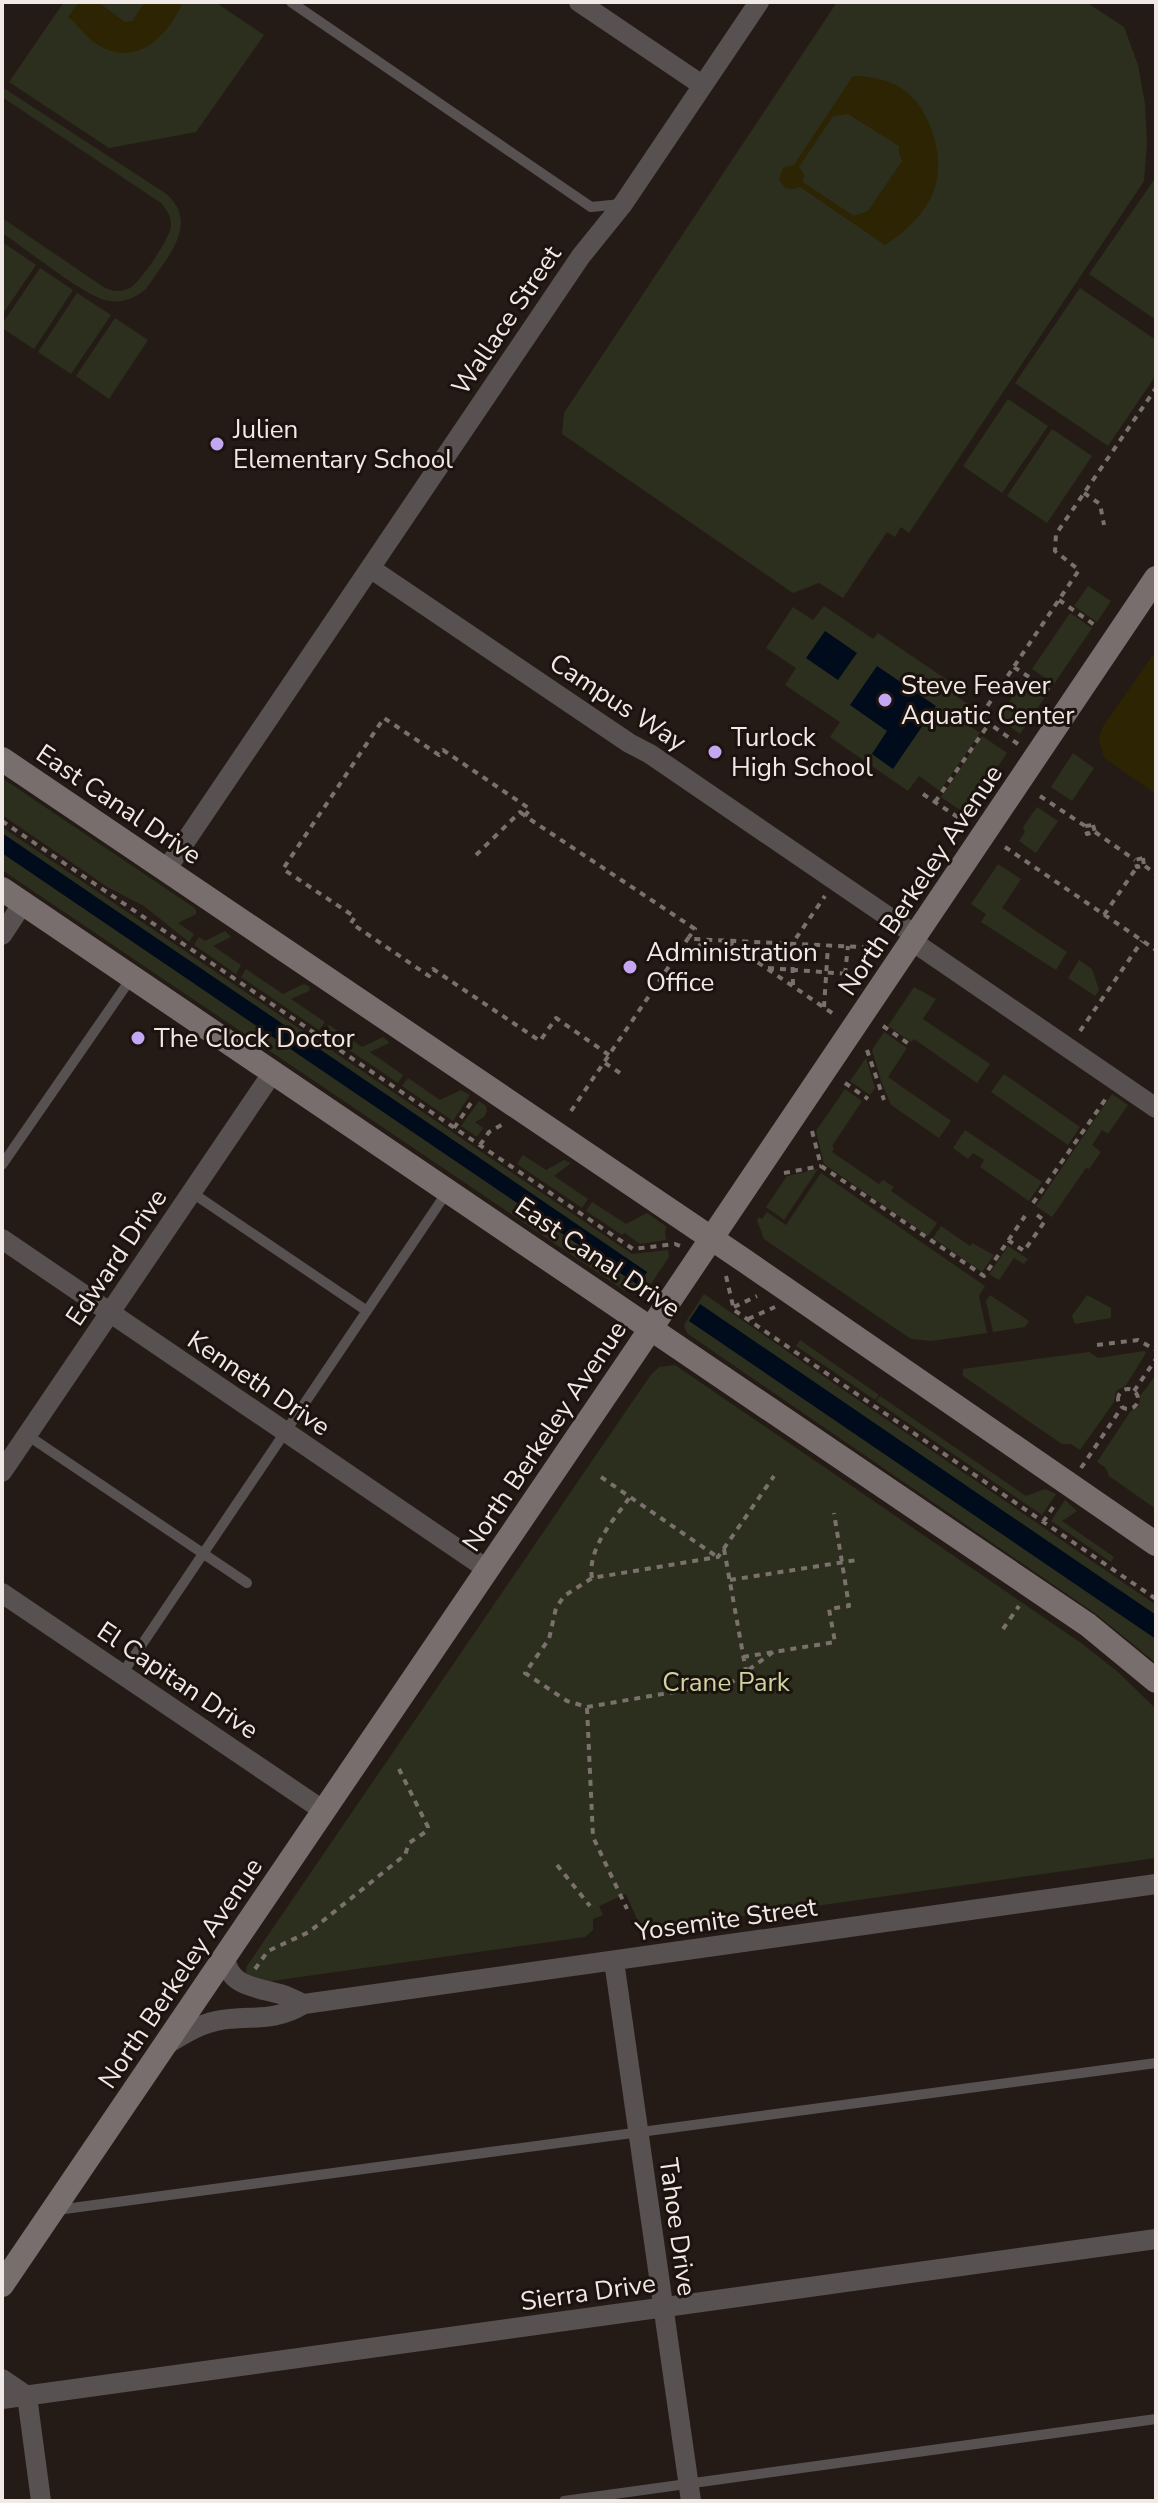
<svg xmlns="http://www.w3.org/2000/svg" width="1158" height="2503" viewBox="0 0 1158 2503" font-family="'Nunito Sans',sans-serif">
  <style>
    .green { fill: #2c2f1d }
    .sand { fill: #2c2403; fill-rule: evenodd }
    .water { fill: #000c1b }
    .lines { fill: none; stroke-linecap: round; stroke-linejoin: round }
    .path { stroke: #7a716d; stroke-width: 4; stroke-dasharray: 6 6; stroke-linecap: butt }
    .lane { stroke: #575151; stroke-width: 10 }
    .street { stroke: #575151; stroke-width: 20 }
    .secondary { stroke: #786e6e; stroke-width: 24 }
    .poi-dot { fill: #c3a7f2; stroke: #1c120e; stroke-width: 3 }
    .labels { text-anchor: middle; stroke-width: 6; stroke-linejoin: round; paint-order: stroke }
    .street-label { font-size: 26px; fill: #f1e9e6; stroke: #1c120e }
    .poi-label { font-size: 26px; fill: #f1e9e6; stroke: #1c120e; text-anchor: start }
    .park-label { font-size: 26px; fill: #cdd5a0; stroke: #1c120e }
  </style>
  <rect width="100%" height="100%" fill="#251b16"/>
  <!-- green -->
  <path class="green" d="M64 2H215L264 35 196 132 109 148 9 82Z
    M837 2H1086L1124 27 1138 65 1145 104 1147 142 1144 181 909 533 901 527 895 537 887 532 843 598 819 583 793 593 562 434 564 413Z
    M2 87 165 193C202 223 165 260 146 289 134 299 121 304 105 300 82 294 26 249 4 234L2 235V218L105 288C114 292 122 292 130 288 140 282 171 238 171 225 171 216 167 210 161 203L2 97Z
    M1154 180 1156 181V320L1089 274Z
    M2 242 36 265 2 315Z
    M40 268 73 290 34 349 2 328V324Z
    M1080 288 1156 340V375L1108 446 1015 383Z
    M77 293 111 315 71 374 38 352Z
    M115 318 148 340 109 399 76 376Z
    M1008 399 1048 426 1002 493 963 466Z
    M1052 429 1092 456 1047 523 1007 496Z
    M1088 586 1111 601 1097 622 1074 606Z
    M824 606 873 639 878 633 959 688 955 695 969 705 959 719 980 733 940 791 919 776 908 791 830 737 840 722 785 685 796 668 766 648 793 607 813 620Z
    M1070 613 1092 628 1054 684 1032 669Z
    M1023 681 1045 697 1020 734 998 718Z
    M982 736 1007 753 967 812H963L941 797Z
    M1073 753 1094 768 1072 801 1051 787Z
    M2 778 196 909V914L178 923 194 934 189 942 144 906 109 888 2 815Z
    M1037 807 1058 821 1036 853 1019 841 1025 832 1023 827Z
    M2 827 632 1254 668 1250 669 1257 646 1291 638 1293 628 1287 625 1291 2 870V853L638 1285 647 1272 2 833Z
    M998 864 1021 879 1002 908 1067 952 1056 970 981 922 986 914 971 904Z
    M225 931 231 937 213 946 241 965 236 974 194 945 199 937 205 941Z
    M1079 960 1092 969 1099 990 1095 996 1068 978Z
    M246 969 283 994 304 984 310 987 309 991 291 999 325 1022 319 1030 241 977Z
    M914 987 936 999 923 1019 990 1064 977 1083 914 1039 911 1042 888 1026Z
    M329 1025 362 1047 383 1037 388 1041 389 1043 370 1052 403 1075 398 1083 324 1033Z
    M884 1032 907 1048 888 1077 951 1121 939 1138 891 1105 881 1081 872 1050Z
    M866 1058 875 1088 870 1095 850 1081Z
    M1004 1074 1080 1127 1068 1145 991 1092Z
    M408 1078 440 1100 461 1090 470 1095 453 1121 402 1086Z
    M845 1089 862 1101 832 1146 834 1148 832 1152 879 1184 883 1180 894 1187 891 1191 937 1223 928 1236 824 1164 816 1131Z
    M1112 1094 1128 1105 1108 1134 1102 1130 1092 1145 1101 1152 1089 1169 1086 1168 1052 1217 1036 1206Z
    M479 1101 486 1106 487 1111 484 1117 475 1122 483 1128 477 1137 461 1126Z
    M965 1130 1042 1182 1029 1201 980 1167 984 1160 973 1153 968 1159 953 1148Z
    M523 1155 546 1170 564 1160 571 1163 554 1176 588 1199 582 1208 517 1164Z
    M818 1169 784 1220 766 1207 787 1176Z
    M821 1173 985 1286 979 1296 987 1333 931 1341 911 1339 764 1239 757 1220 759 1217 762 1219 767 1212 786 1225Z
    M592 1202 626 1224 647 1213 667 1227 665 1231 666 1240 640 1244 625 1233 622 1235 586 1211Z
    M941 1226 970 1246 972 1243 994 1255 982 1272 933 1238Z
    M1008 1246 1028 1259 1024 1264 1014 1258 999 1280 989 1274Z
    M704 1294 1156 1605V1615L700 1305 689 1320 1156 1639V1663L1096 1614 688 1334 684 1327 685 1323Z
    M990 1295 1029 1321 1025 1327 993 1332 986 1301Z
    M1087 1295 1111 1308V1318L1075 1324 1072 1316Z
    M800 1340 879 1395 875 1400 796 1346Z
    M1144 1351 1146 1353 1126 1385 1116 1391 1114 1402 1080 1450 1071 1444H1062L963 1376V1369L1089 1352 1098 1358Z
    M675 1365 1081 1643 1118 1672 1156 1709V1858L646 1930 640 1926 626 1894 599 1906 603 1915 593 1919V1930L585 1937 257 1983 245 1974 247 1966 650 1376 659 1367Z
    M1156 1375V1509L1109 1476 1106 1468 1097 1462 1130 1412 1139 1406 1140 1396Z
    M880 1396 1026 1496 1045 1489 1056 1494 1042 1515 876 1401Z
    M1065 1500 1077 1511 1062 1521 1114 1557 1111 1562 1051 1521Z"/>
  <!-- sand -->
  <path class="sand" d="M79 2H98L125 22 132 21 145 2H183C167 37 136 70 95 43 85 35 78 25 68 17Z
    M853 76C867 76 883 79 896 85 930 102 946 156 934 190 926 213 905 232 885 245L800 187 793 189 785 188 779 179 783 168 794 165ZM848 114 899 146V154L902 161 868 211 854 216 803 182 804 174 799 167 833 116Z
    M1152 656 1156 658V794L1104 758 1099 739 1102 728Z"/>
  <!-- water -->
  <path class="water" d="M825 631 857 653 838 680 806 658Z
    M877 666 936 706 893 769 872 754 887 731 850 705Z
    M2 833 647 1272 638 1285 2 853Z
    M700 1304 1156 1615V1639L689 1321Z"/>
  <g class="lines">
    <!-- path -->
    <path class="path" d="M1084 493 1100 504 1104 525
      M1059 600 1096 626
      M1014 667 1053 693
      M1018 744 980 717 1079 570 1055 551 1056 534 1156 388
      M923 794 965 822
      M1040 796 1085 826
      M935 802 988 725
      M2 821 633 1249 675 1244 680 1246
      M1093 825 1095 832 1087 834 1085 826Z
      M1095 832 1135 860
      M1005 847 1156 950
      M476 855 520 812 525 816
      M1143 858 1144 866 1137 867 1135 860Z
      M1145 866 1156 874
      M1104 915 1137 867
      M728 942 835 1015
      M691 959 704 939
      M768 968 862 975
      M845 974 848 946
      M793 985 792 944 825 896
      M824 1007 828 946
      M883 1026 909 1044
      M1080 1031 1142 941
      M867 1050 884 1100
      M609 1055 556 1018 540 1041 433 969 429 976 351 923 355 917 283 869 384 718 439 755 443 750 530 809 525 816 695 929 689 937
      M605 1063 623 1075
      M845 1083 868 1099
      M571 1111 689 937 693 939 881 948
      M454 1128 471 1103
      M812 1131 821 1166 984 1276 1025 1216
      M480 1145 489 1132 505 1123
      M784 1173 821 1166
      M1033 1203 1107 1097
      M1008 1240 1024 1251 1045 1221 1033 1212
      M726 1276 734 1310 1156 1599
      M734 1307 757 1296
      M748 1319 775 1307
      M1097 1345 1138 1340 1156 1350
      M1118 1399a10 10 0 1 1 20 0a10 10 0 1 1-20 0Z
      M1134 1391 1156 1359
      M1081 1468 1122 1407
      M601 1477 716 1556
      M1043 1522 1056 1503
      M724 1549 746 1671
      M592 1578C587 1548 614 1520 630 1497
      M730 1580 857 1560
      M1003 1629 1019 1606
      M773 1652 732 1682 587 1707 567 1701 525 1673 549 1639 556 1608 564 1596 592 1578 718 1557 774 1476
      M743 1657 835 1642 829 1609 849 1606 834 1513
      M587 1708 593 1837 627 1909
      M557 1865 590 1906
      M255 1969 268 1951 309 1932 405 1855 409 1843 427 1831 428 1827 399 1769"/>
    <!-- lane -->
    <path class="lane" d="M291 2 591 207 621 204
      M2 1165 132 977
      M191 1192 367 1311
      M27 1435 247 1583
      M122 1674 447 1192
      M57 2210 1156 2063
      M564 2501 1156 2419"/>
    <!-- street -->
    <path class="street" d="M579 2 702 85
      M370 568 629 743 650 754 915 935
      M166 870 581 256 623 204 759 2
      M2 935 23 903
      M912 941 1156 1108
      M2 1239 487 1569
      M2 1472 273 1072
      M2 1593 324 1811
      M225 1956C228 1987 256 1987 280 1994 288 1996 296 2001 304 2004
      M614 1961 691 2501
      M169 2043C184 2034 198 2025 216 2021 250 2014 271 2024 304 2004L1156 1884
      M2 2379 27 2396
      M27 2396 41 2501
      M2 2399 1156 2239"/>
    <!-- secondary -->
    <path class="secondary" d="M2 759 742 1259 1156 1544
      M2 889 1088 1625 1156 1681
      M2 2285 635 1352 1156 578"/>
  </g>
  <!-- markers -->
  <g class="poi-dot">
    <circle cx="217" cy="444" r="8"/>
    <circle cx="885" cy="700" r="8"/>
    <circle cx="715" cy="752" r="8"/>
    <circle cx="630" cy="967" r="8"/>
    <circle cx="138" cy="1038" r="8"/>
  </g>
  <g class="labels">
    <!-- street labels -->
    <g class="street-label">
      <text transform="translate(506 320) rotate(-56)" y="9">Wallace Street</text>
      <text transform="translate(618 702) rotate(33)" y="9">Campus Way</text>
      <text transform="translate(119 804) rotate(34)" y="9">East Canal Drive</text>
      <text transform="translate(920 880) rotate(-56)" y="9">North Berkeley Avenue</text>
      <text transform="translate(116 1257) rotate(-56)" y="9">Edward Drive</text>
      <text transform="translate(598 1257) rotate(34)" y="9">East Canal Drive</text>
      <text transform="translate(259 1383) rotate(34)" y="9">Kenneth Drive</text>
      <text transform="translate(544 1436) rotate(-56)" y="9">North Berkeley Avenue</text>
      <text transform="translate(178 1680) rotate(34)" y="9">El Capitan Drive</text>
      <text transform="translate(726 1919) rotate(-8)" y="9">Yosemite Street</text>
      <text transform="translate(180 1973) rotate(-56)" y="9">North Berkeley Avenue</text>
      <text transform="translate(678 2227) rotate(82)" y="9">Tahoe Drive</text>
      <text transform="translate(588 2292) rotate(-8)" y="9">Sierra Drive</text>
    </g>
    <!-- poi labels -->
    <g class="poi-label">
      <text x="233" y="438">Julien<tspan x="233" dy="30">Elementary School</tspan></text>
      <text x="901" y="694">Steve Feaver<tspan x="901" dy="30">Aquatic Center</tspan></text>
      <text x="731" y="746">Turlock<tspan x="731" dy="30">High School</tspan></text>
      <text x="646" y="961">Administration<tspan x="646" dy="30">Office</tspan></text>
      <text x="154" y="1047">The Clock Doctor</text>
    </g>
    <!-- park labels -->
    <g class="park-label">
      <text x="726" y="1691">Crane Park</text>
    </g>
  </g>
  <!-- border -->
  <rect width="1158" height="2503" fill="none" stroke="#f1e9e6" stroke-width="8"/>
</svg>
